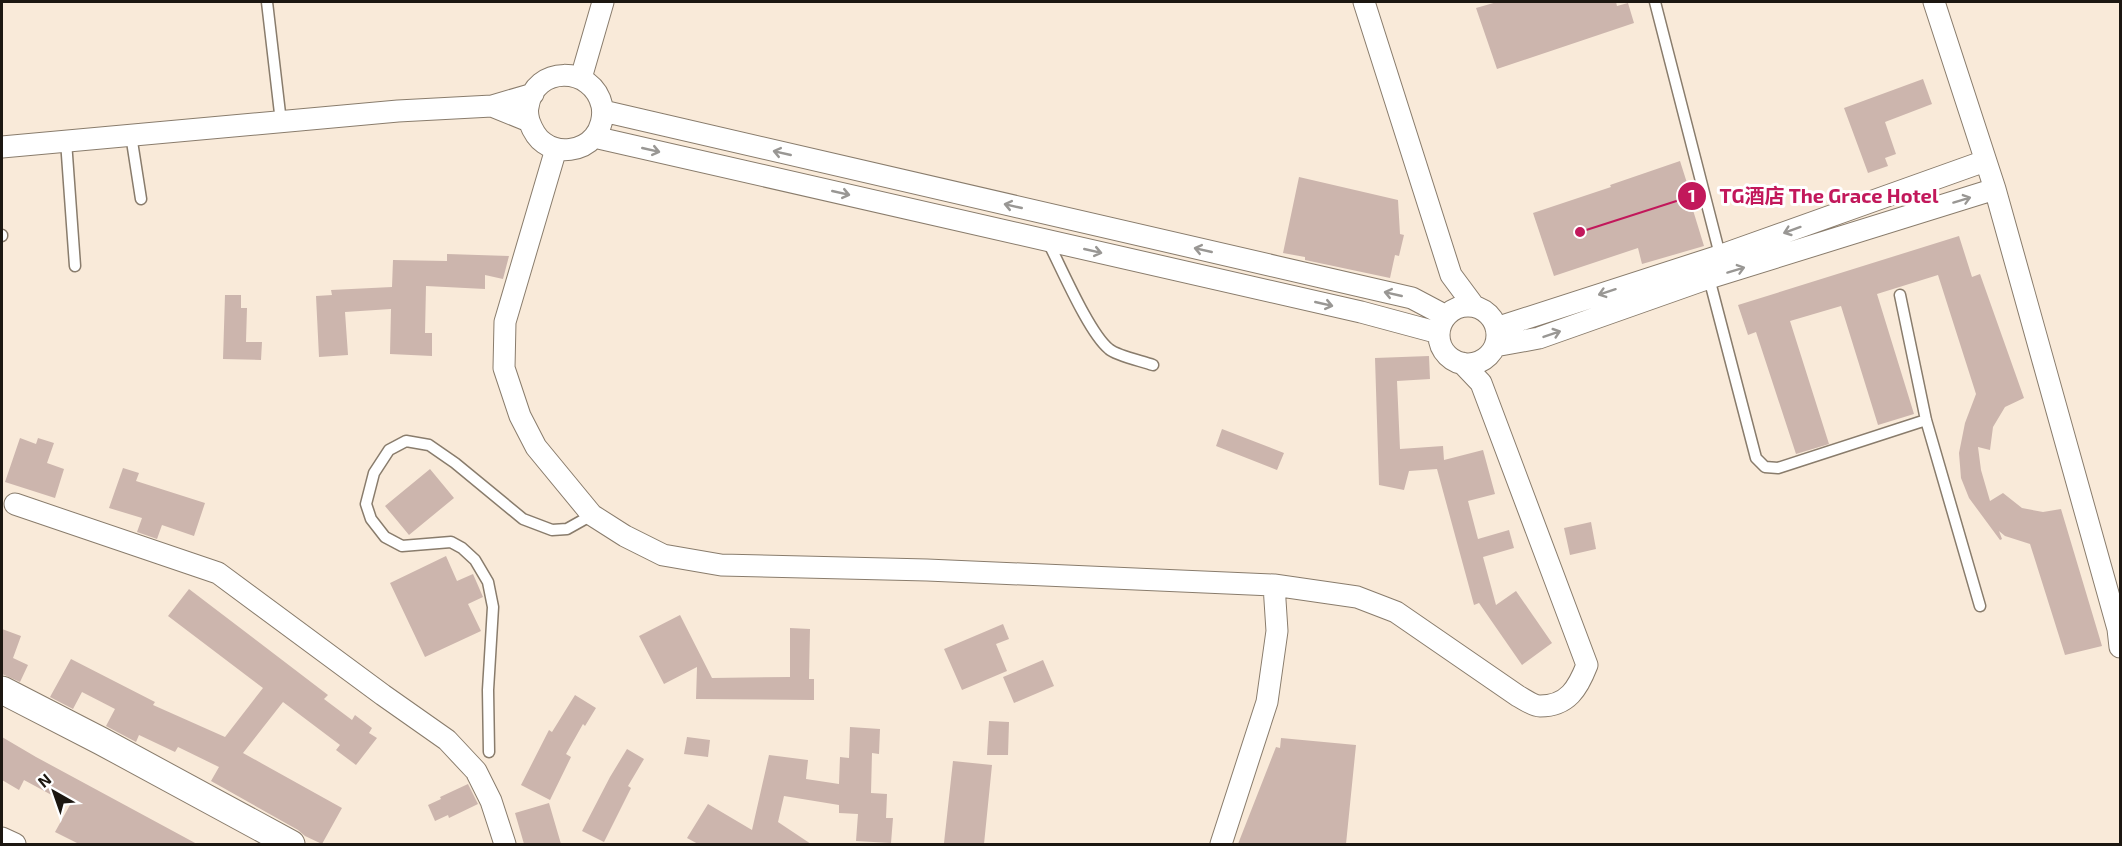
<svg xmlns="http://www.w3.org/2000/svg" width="2122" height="846" viewBox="0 0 2122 846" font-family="'Exo 2','Noto Sans SC',sans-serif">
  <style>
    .building { fill: #ccb5ad }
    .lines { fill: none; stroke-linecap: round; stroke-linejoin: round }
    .service-casing { stroke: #897c6c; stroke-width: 13 }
    .minor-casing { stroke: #897c6c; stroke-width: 23 }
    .tertiary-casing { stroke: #897c6c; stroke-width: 29 }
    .service { stroke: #fff; stroke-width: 10 }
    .minor { stroke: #fff; stroke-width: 21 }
    .tertiary { stroke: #fff; stroke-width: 27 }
    .oneway { stroke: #999794 }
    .leader { fill: none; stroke: #c2185b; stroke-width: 2 }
    .callout-dot { fill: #c2185b; stroke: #fff; stroke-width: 2 }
    .mark-label { font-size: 18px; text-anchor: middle; font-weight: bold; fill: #fff }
    .callout-label { font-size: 20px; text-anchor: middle; font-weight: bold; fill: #c2185b; stroke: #fff; stroke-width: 6; stroke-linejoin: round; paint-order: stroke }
  </style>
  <rect width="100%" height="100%" fill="#f9ead9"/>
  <!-- building -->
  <path class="building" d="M1497 2H1616L1617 6 1628 3 1634 23 1497 69 1476 8Z
    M1923 79 1932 104 1885 122 1896 154 1885 158 1888 166 1868 173 1844 108Z
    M1680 161 1687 183 1685 184 1704 246 1642 264 1638 248 1554 276 1533 213 1611 187 1610 185Z
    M1299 177 1398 200 1400 234 1404 235 1399 256 1395 255 1390 278 1305 260V257L1283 253Z
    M1959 236 1972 277 1980 274 2024 398 2005 407 1993 427 1990 450 1978 447 1981 470 1990 501 2003 493 2022 508 2043 512 2061 509 2102 646 2065 655 2030 544 2005 536 1999 531 2002 539 2000 540 1969 498 1961 478 1959 453 1965 423 1976 394 1938 275 1877 294 1914 414 1878 425 1841 306 1790 321 1829 444 1796 454 1756 332 1748 335 1738 305Z
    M447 254 509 256 503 279 485 275V289L426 286 425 333H432V356L390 354 391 309 345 312 348 355 319 357 316 296 332 295 331 290 392 287 393 260 447 261Z
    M225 295H241V308H247L246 342H262L261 360 223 359Z
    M1429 356 1430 379 1397 381 1400 449 1443 446 1444 460 1483 450 1495 494 1468 501 1478 539 1509 530 1514 548 1483 557 1496 605 1516 591 1552 643 1522 665 1479 603 1474 605 1437 469 1409 471 1404 490 1379 485 1375 358Z
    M1222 429 1284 453 1277 470 1216 446Z
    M20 438 36 444 38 438 54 443 47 463 64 469 55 498 5 482Z
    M123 468 139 473 136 481 205 503 194 536 162 525 157 539 137 532 142 518 109 508Z
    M430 469 454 498 409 535 385 506Z
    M1591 522 1596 549 1570 555 1564 528Z
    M446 556 457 581 473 574 483 597 468 604 481 631 425 657 390 583Z
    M189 589 328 695 324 699 352 720 355 715 372 728 369 733 377 738 356 765 336 750 340 745 283 702 243 753 342 808 322 844 305 836 298 830 211 781 219 767 178 747 175 752 139 735 136 742 106 726 115 709 82 692 73 709 50 697 71 659 155 702 153 705 225 737 263 688 168 616Z
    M680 615 712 678 790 677V628L810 629 809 679H814V700L696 699 697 667 664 684 639 636Z
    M1003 624 1009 639 996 644 1007 671 962 690 944 649Z
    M2 629 21 636 13 658 28 665 20 682 2 674Z
    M1043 660 1054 686 1014 703 1003 677Z
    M575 695 596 708 585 726 583 724 566 754 571 757 550 800 521 785 549 730 552 732Z
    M989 721 1009 722 1008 755H987Z
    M850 727 880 729 879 754 872 753 871 793 887 794 886 818H893L891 843 856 841 858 814 839 813V805L784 796 778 822 811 844H698L687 838 708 804 752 830 769 755 808 760 806 779 839 784 840 757 849 758Z
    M2 737 36 757 197 844H79L55 832 70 805 24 780 19 790 2 780Z
    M687 737 710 740 708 757 684 754Z
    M1281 738 1356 745 1346 844H1238L1276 747 1280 748Z
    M627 749 644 759 628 786 631 788 604 842 582 831 610 777Z
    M953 761 992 765 984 844 944 843Z
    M468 784 478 804 449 818 448 815 435 821 428 805 441 799 440 797Z
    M549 803 561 844H524L515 813Z"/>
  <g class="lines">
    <!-- service casing -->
    <g class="service-casing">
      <path id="service" d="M267 2 281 122
        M1655 2 1720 255
        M131 135 141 199
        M66 141 75 266
        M2 235V236
        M1048 242C1061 267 1089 333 1109 349 1117 356 1142 361 1153 365
        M1709 278 1756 458 1765 467 1778 468 1926 420
        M1900 295 1926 420 1980 606
        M489 752 488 690 493 607 488 582 475 560 462 548 451 542 402 546 385 537 371 519 366 504 374 473 389 450 406 441 429 445 455 463 523 519 552 530 567 529 592 515"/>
    </g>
    <!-- minor casing -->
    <g class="minor-casing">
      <path id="minor" d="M1364 2 1451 275 1474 306
        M1934 2 1995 189 2118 629 2120 647
        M581 78 603 2
        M492 106 529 121C532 129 536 138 544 143 559 154 582 151 594 137 601 129 604 116 602 106 593 65 534 65 528 107 527 111 528 117 529 121
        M603 111 1412 298 1446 316
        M594 137 1361 312 1439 333
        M2 147 398 111 492 106 533 94
        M556 149 505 322 504 368 520 416 536 447 592 515 625 536 663 555 721 565 927 570 1274 585 1277 631 1267 702 1221 844
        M1439 335a29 29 0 1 1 58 0a29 29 0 1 1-58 0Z
        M1496 328 1716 257 1985 161
        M1495 346 1539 338 1709 278 1995 189
        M15 504 218 573 383 695 447 740 476 771 491 801 505 844
        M1274 585 1357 597 1396 612 1518 696C1524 699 1533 706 1540 706 1568 706 1578 688 1587 665L1481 383 1462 363
        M2 838 15 844"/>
    </g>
    <!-- tertiary casing -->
    <g class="tertiary-casing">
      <path id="tertiary" d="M2 690 101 741 291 844"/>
    </g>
    <!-- service -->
    <use href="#service" class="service"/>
    <!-- minor -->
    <use href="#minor" class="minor"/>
    <!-- tertiary -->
    <use href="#tertiary" class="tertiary"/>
  </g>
  <!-- one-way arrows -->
  <defs><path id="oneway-shaft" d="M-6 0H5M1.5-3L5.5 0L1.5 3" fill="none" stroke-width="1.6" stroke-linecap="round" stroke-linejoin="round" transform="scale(1.5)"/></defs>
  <g class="oneway">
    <use href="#oneway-shaft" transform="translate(651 150) rotate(13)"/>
    <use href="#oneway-shaft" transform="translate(782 153) rotate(-167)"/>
    <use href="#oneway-shaft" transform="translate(841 193) rotate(13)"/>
    <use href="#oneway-shaft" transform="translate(1962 200) rotate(-17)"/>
    <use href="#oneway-shaft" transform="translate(1013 206) rotate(-167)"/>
    <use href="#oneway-shaft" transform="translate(1792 230) rotate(160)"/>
    <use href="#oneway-shaft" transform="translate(1203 250) rotate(-167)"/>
    <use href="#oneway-shaft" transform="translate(1093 251) rotate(13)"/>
    <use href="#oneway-shaft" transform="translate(1736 270) rotate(-17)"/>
    <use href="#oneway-shaft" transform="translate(1607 292) rotate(162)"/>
    <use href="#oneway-shaft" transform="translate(1393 294) rotate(-167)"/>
    <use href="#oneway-shaft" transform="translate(1324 304) rotate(13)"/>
    <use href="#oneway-shaft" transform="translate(1552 334) rotate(-19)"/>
  </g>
  <!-- callouts -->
  <path class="leader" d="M1580 232L1692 196"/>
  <g class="callout-dot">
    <circle cx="1580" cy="232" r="6"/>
    <circle cx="1692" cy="196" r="15"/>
  </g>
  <g class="mark-label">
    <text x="1692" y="202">1</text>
  </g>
  <g class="callout-label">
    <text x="1829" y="203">TG酒店 The Grace Hotel</text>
  </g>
  <!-- border -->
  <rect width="2122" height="846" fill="none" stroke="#1c1711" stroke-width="6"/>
  <!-- north arrow -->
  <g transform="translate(54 792) rotate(320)" stroke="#ffffff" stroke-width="4.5" paint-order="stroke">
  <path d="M0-4.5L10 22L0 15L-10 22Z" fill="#1c1711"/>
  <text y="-9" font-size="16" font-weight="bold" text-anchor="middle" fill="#1c1711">N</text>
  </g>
</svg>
